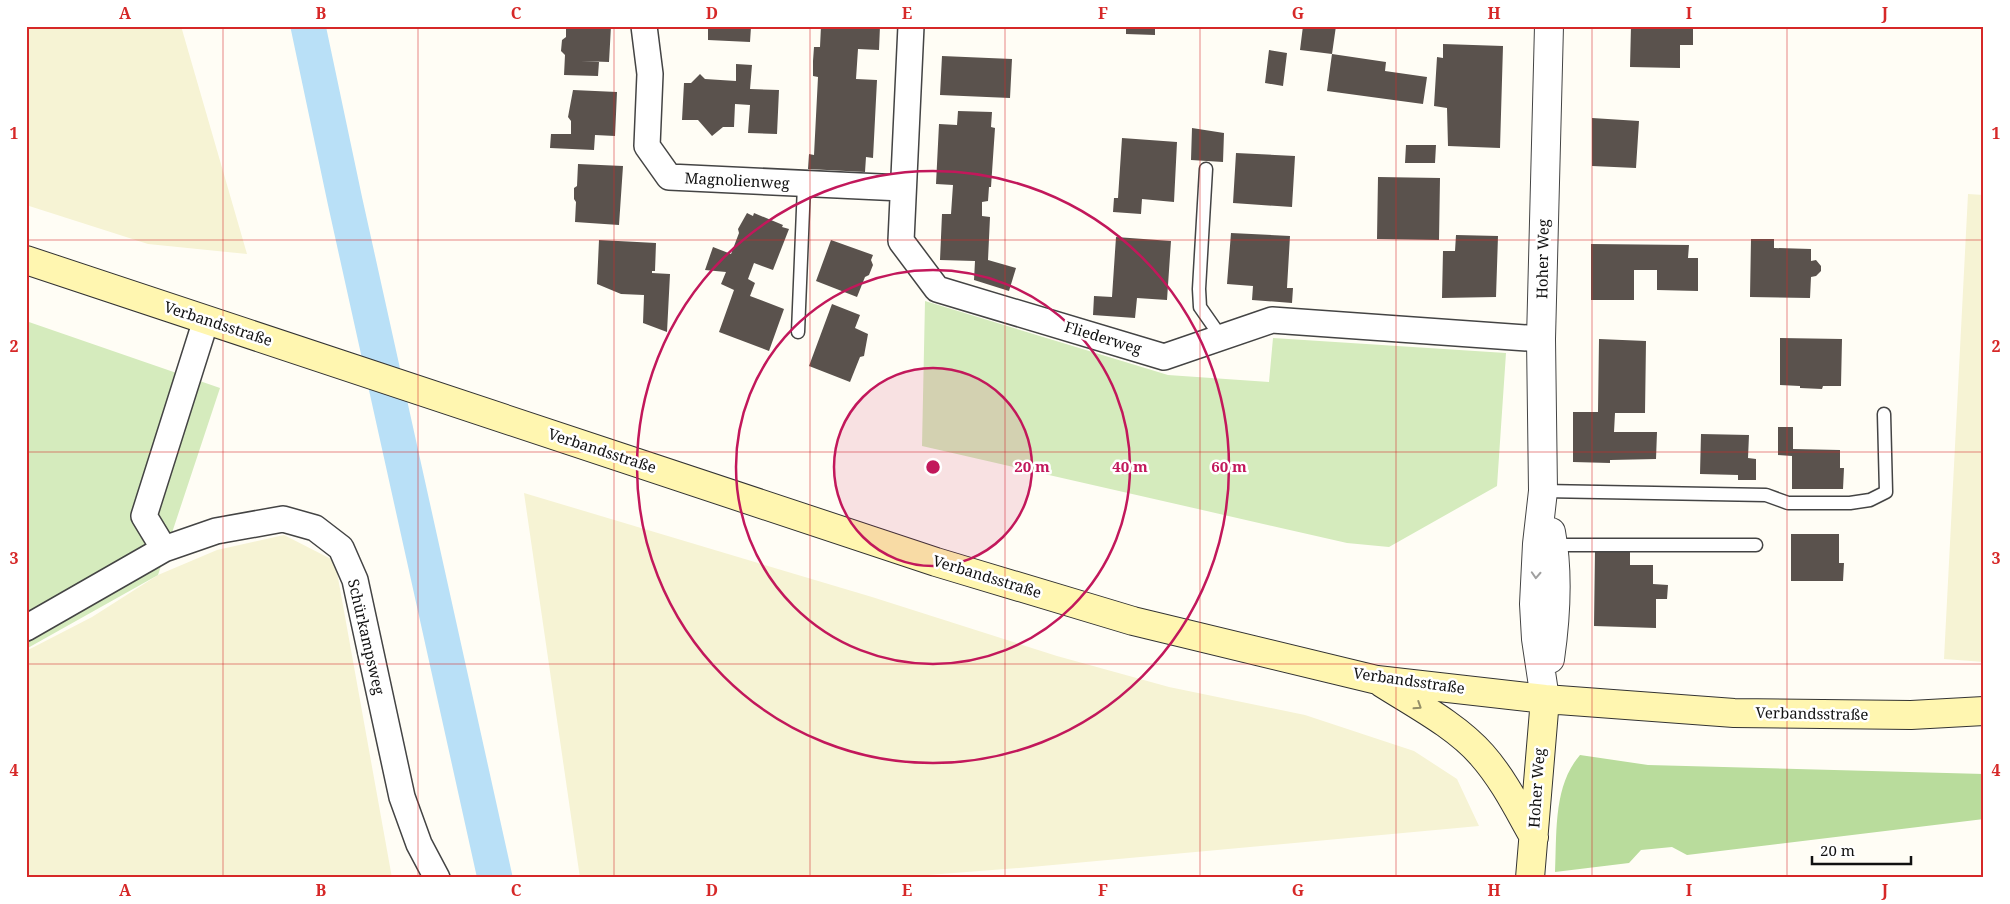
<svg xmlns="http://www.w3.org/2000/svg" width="2010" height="904" viewBox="0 0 2010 904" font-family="'Noto Serif',serif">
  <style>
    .farmland { fill: #f6f3d4 }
    .green { fill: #d5ebbd }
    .forest { fill: #b9dc9c }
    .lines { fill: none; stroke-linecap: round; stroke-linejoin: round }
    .canal { stroke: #b9e0f7; stroke-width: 35 }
    .building { fill: #5a524d }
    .service-casing { stroke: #444; stroke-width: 15 }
    .minor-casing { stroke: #444; stroke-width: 28 }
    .tertiary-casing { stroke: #444; stroke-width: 30 }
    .secondary-casing { stroke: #333; stroke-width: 30 }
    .service { stroke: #fff; stroke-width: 12 }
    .minor { stroke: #fff; stroke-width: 25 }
    .tertiary { stroke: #fff; stroke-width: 28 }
    .secondary { stroke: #fff6b0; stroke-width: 28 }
    .oneway { stroke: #a0a0a0 }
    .oneway2 { stroke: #948f68 }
    .grid { fill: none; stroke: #d62828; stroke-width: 1; stroke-opacity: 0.55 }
    .ring { fill: none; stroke: #c2185b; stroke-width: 2.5 }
    .labels { text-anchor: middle; stroke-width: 5; stroke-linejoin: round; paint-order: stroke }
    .street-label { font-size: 15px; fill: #111; stroke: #fff }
    .centre { fill: #c2185b; stroke: #fff; stroke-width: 2.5 }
    .ring-label { font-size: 15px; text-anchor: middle; font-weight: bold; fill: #c2185b; stroke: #fff; stroke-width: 5; stroke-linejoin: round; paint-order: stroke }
    .neatline { fill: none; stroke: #d62828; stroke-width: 2 }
    .grid-label { font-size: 16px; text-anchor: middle; font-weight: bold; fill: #d62828 }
  </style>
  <rect width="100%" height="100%" fill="#fffdf5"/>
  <!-- farmland -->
  <path class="farmland" d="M26 26H181L247 254 148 244 26 205Z
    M1968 194 1984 195V662L1944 659Z
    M524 493 872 597 1057 656 1169 687 1305 715 1414 751 1457 779 1479 826 1031 867 890 878H580Z
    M284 535 335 561 392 878H26V651L92 617 158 575 217 550Z"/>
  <!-- green -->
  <path class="green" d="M925 301 1168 375 1269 382 1273 338 1506 353 1497 486 1389 547 1347 543 922 446Z
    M26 321 220 388 158 575 26 649Z"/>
  <!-- forest -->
  <path class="forest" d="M1580 755 1648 765 1984 774V819L1687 855 1672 847 1641 850 1629 863 1555 872C1557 833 1553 786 1580 755Z"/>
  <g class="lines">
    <!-- canal -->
    <path class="canal" d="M308 26 345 201 495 878"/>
  </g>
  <!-- building -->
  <path class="building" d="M566 26H611L609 62 581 61 599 62 598 76 564 75 565 55 561 51 562 40 566 37Z
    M708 26 751 27 750 42 708 40Z
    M821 26H880L879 50 858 49 856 79 877 80 873 158 866 157 865 172 808 169 809 154 814 155 818 77 813 76V61L814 47H820Z
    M987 26H1013V29L987 28Z
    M1126 26H1155V35L1126 34Z
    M1303 26H1336L1332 54 1300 50Z
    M1631 26H1693V45H1680V68L1630 67Z
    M1443 44 1503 46 1500 148 1448 146 1447 108 1434 106 1437 57 1443 58Z
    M1269 50 1287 53 1283 86 1265 83Z
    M1332 54 1386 62 1385 71 1427 77 1423 104 1327 91Z
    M942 56 1012 59 1010 98 940 95Z
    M736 64 752 65 750 89 779 90 777 134 748 133 750 105 735 104 734 127H723L712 136 698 120H682L684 83H691L700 74 705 79 736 81Z
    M573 90 617 92 615 136 595 135 594 150 550 148 551 134H571V121L568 117Z
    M958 111 992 112 991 127 995 128 991 187H989L988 201 982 202V216L990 217 988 260 1016 268 1009 291 974 280 975 261 940 260 942 214H951L953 185 936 184 939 124 957 125Z
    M1592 118 1639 121 1636 168 1592 166Z
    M1192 128 1224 133 1223 162 1191 160Z
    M1122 138 1177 142 1174 202 1142 199 1141 214 1113 212 1114 198H1118Z
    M1406 145H1436L1435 163H1405Z
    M1236 153 1295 156 1292 207 1233 203Z
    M578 164 623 166 619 225 575 222 576 202 574 199V188L577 186Z
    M1378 177 1440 178 1439 240 1377 239Z
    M747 213 753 216 754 213 783 225 782 227 789 229 773 270 754 263 748 279 755 283 750 296 784 309 769 351 719 332 734 290 721 284 726 272 705 270 713 247 731 254 739 233 738 229Z
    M1231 233 1290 236 1287 288H1293L1292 303 1252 300 1253 286 1227 284Z
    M1456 235 1498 236 1496 297 1442 298 1443 251H1455Z
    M1116 237 1171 241 1167 300 1137 298 1135 318 1093 315 1094 296 1112 297Z
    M1751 239H1774V248L1811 249V261L1816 260 1821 266V271L1816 276 1811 277 1810 298 1750 297Z
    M599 240 656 243 655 271H652V273L670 274 667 332 643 323 644 295 621 294 597 284Z
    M831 240 873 255 871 260 873 265 869 275 865 277 857 297 816 281Z
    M1591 244 1689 245 1688 258H1698V291L1657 290V270H1634V300H1591Z
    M832 304 860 315 855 328 868 334 864 356 860 357 850 382 809 366Z
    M1780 338 1842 339 1841 386H1823L1822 389 1800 388V386L1780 385Z
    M1599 339 1646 341 1645 413H1615L1614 432H1657L1656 459 1610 460V463L1573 462V412H1598Z
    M1778 427H1793V449L1840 450V468H1844L1843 489H1792V456L1778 455Z
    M1701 434 1749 435 1748 458 1756 459V480H1738V475L1700 474Z
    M1791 534H1839V563H1844L1843 581H1791Z
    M1595 551H1630V565H1653V584L1668 585 1667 599H1656V628L1594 626Z"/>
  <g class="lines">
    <!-- service casing -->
    <g class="service-casing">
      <path id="service" d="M1206 169 1199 289 1200 307 1221 337
        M798 332 804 185
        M1543 491 1766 495 1788 503H1850L1870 500 1886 492 1884 414
        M1553 545H1756"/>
    </g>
    <!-- minor casing -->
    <g class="minor-casing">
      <path id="minor" d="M644 26 650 74 647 146 669 177 902 188
        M911 26 901 241 937 289 1164 357 1272 320 1541 339
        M206 320 144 516 164 549 216 531 283 519 315 528 341 548 355 580 402 797 419 844 437 878
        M26 628 164 549"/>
    </g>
    <!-- tertiary casing -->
    <g class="tertiary-casing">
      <path id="tertiary" d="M1550 659C1556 617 1559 574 1551 532
        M1545 699 1536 639 1534 604 1537 544 1543 491 1541 339 1549 26"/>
    </g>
    <!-- secondary casing -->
    <g class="secondary-casing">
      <path id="secondary" d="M26 260 936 562 1133 621 1377 680 1545 699 1734 713 1911 715 1984 711
        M1382 683C1415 704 1457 726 1482 755 1504 780 1518 809 1534 837
        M1530 878 1545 699"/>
    </g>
    <!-- service -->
    <use href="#service" class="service"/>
    <!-- minor -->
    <use href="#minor" class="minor"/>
    <!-- tertiary -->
    <use href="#tertiary" class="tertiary"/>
    <!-- secondary -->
    <use href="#secondary" class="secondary"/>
  </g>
  <!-- one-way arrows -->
  <defs><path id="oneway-chevron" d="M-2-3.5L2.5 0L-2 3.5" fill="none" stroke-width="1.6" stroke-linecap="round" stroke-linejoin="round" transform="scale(1.25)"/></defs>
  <use class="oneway" href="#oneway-chevron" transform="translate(1536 575) rotate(93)"/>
  <use class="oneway2" href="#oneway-chevron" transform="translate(1418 706) rotate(33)"/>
  <!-- grid -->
  <path class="grid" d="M223 26V878M418 26V878M614 26V878M810 26V878M1005 26V878M1200 26V878M1396 26V878M1592 26V878M1787 26V878M26 240H1984M26 452H1984M26 664H1984"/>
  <!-- distance rings -->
  <circle cx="933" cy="467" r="99" fill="#c2185b" fill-opacity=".12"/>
  <g class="ring">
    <circle cx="933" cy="467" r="99"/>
    <circle cx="933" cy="467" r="197"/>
    <circle cx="933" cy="467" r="296"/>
  </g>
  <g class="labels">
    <!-- street labels -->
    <g class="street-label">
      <text transform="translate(737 181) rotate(3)" y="5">Magnolienweg</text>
      <text transform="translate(1543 259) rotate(-89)" y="5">Hoher Weg</text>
      <text transform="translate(218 324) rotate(18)" y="5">Verbandsstraße</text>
      <text transform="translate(1103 338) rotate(17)" y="5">Fliederweg</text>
      <text transform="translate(602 451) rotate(18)" y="5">Verbandsstraße</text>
      <text transform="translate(987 577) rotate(17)" y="5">Verbandsstraße</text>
      <text transform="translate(366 637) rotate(77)" y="5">Schürkampsweg</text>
      <text transform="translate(1409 681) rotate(8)" y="5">Verbandsstraße</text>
      <text transform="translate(1812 714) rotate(1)" y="5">Verbandsstraße</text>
      <text transform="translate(1537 788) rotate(-86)" y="5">Hoher Weg</text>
    </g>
  </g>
  <circle cx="933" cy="467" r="8" class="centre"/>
  <g class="ring-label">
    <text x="1032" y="472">20 m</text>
    <text x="1130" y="472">40 m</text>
    <text x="1229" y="472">60 m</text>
  </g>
  <!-- border -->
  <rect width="2010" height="904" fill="none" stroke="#ffffff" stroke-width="55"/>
  <!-- scale -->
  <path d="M1812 856v8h99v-8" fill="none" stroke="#111111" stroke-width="2.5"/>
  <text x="1820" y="856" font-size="15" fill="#111111" stroke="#ffffff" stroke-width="4" paint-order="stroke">20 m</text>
  <rect x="28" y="28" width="1954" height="848" class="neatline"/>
  <g class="grid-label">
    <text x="125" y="19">A</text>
    <text x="321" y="19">B</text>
    <text x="516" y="19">C</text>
    <text x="712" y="19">D</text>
    <text x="907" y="19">E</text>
    <text x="1103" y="19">F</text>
    <text x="1298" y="19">G</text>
    <text x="1494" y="19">H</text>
    <text x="1689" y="19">I</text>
    <text x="1885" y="19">J</text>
    <text x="14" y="139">1</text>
    <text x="1996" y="139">1</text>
    <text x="14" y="352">2</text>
    <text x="1996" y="352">2</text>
    <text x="14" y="564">3</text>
    <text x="1996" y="564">3</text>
    <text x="14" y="776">4</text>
    <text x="1996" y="776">4</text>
    <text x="125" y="896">A</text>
    <text x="321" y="896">B</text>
    <text x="516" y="896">C</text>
    <text x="712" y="896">D</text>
    <text x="907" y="896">E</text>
    <text x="1103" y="896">F</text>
    <text x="1298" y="896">G</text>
    <text x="1494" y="896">H</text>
    <text x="1689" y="896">I</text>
    <text x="1885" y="896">J</text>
  </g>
</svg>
